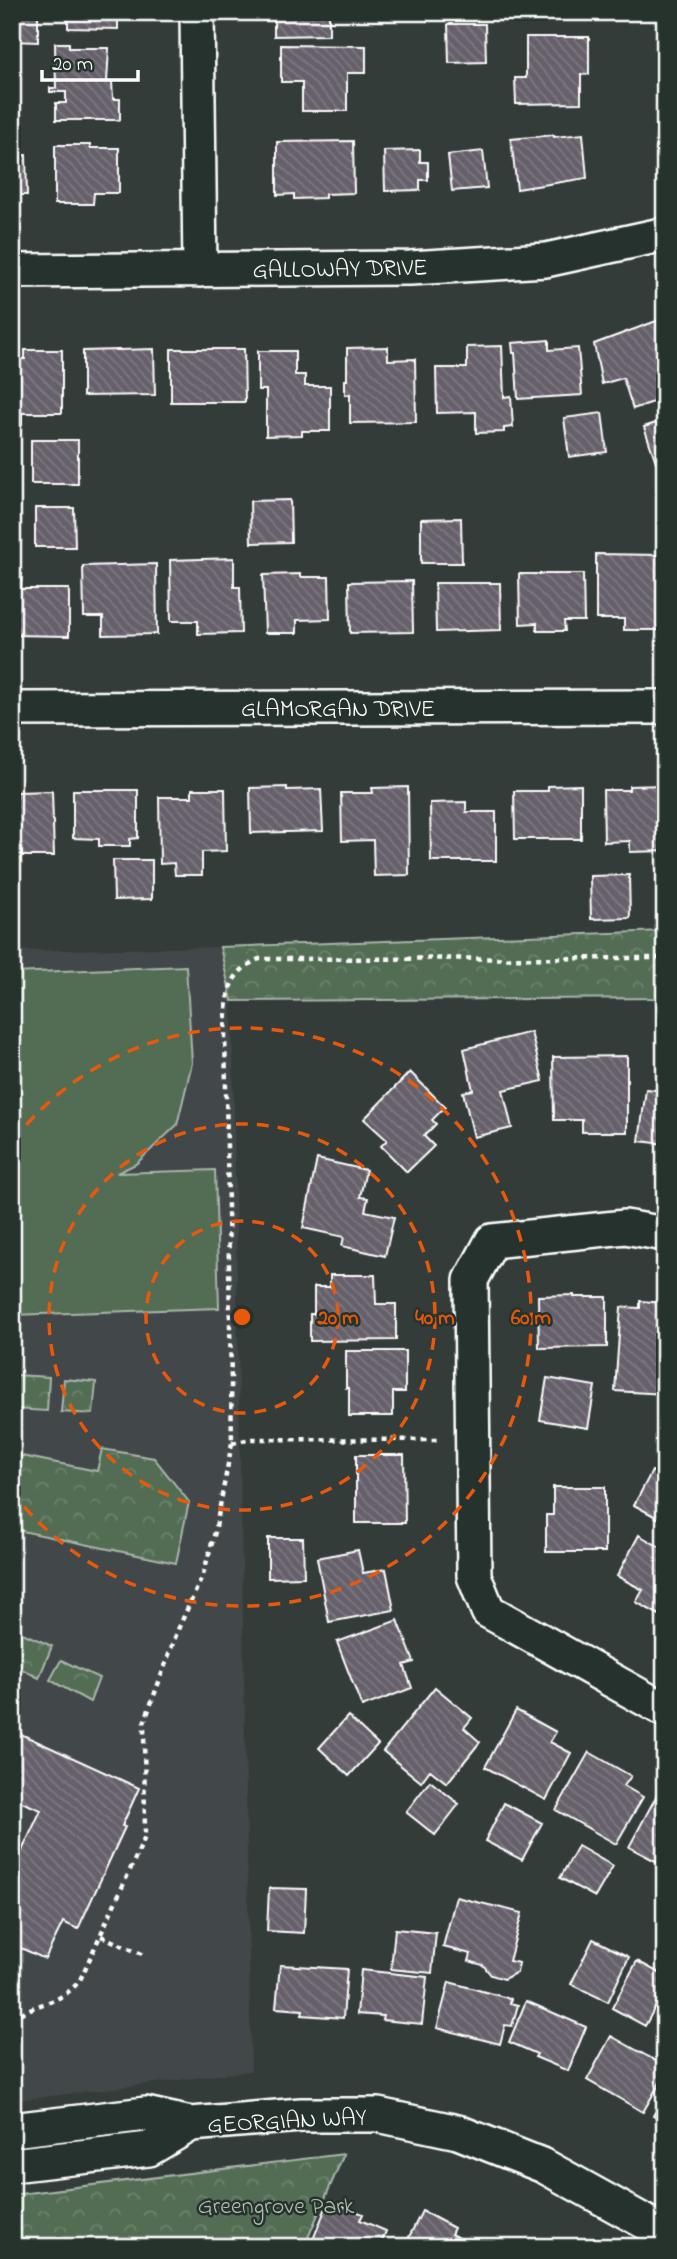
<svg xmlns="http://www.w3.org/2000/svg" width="677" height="2259" viewBox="0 0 677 2259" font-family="'Indie Flower',sans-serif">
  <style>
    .built { fill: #424748 }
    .park { fill: url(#park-crowns); stroke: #a8b6aa; stroke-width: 2 }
    .garden { fill: #526d54; stroke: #a8b6aa; stroke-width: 2 }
    .building { fill: url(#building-back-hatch); stroke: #fff; stroke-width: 2 }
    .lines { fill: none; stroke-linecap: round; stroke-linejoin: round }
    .minor-casing { stroke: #fff; stroke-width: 38 }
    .path { stroke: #fff; stroke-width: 4.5; stroke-dasharray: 5 5; stroke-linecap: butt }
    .minor { stroke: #26332d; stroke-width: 33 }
    .ring { fill: none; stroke: #e8590c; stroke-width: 3.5; stroke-dasharray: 12 9 }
    .labels { text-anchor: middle; stroke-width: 5; stroke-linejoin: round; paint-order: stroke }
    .street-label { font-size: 24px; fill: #fff; stroke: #26332d }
    .park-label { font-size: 24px; fill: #b1bdb2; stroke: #26332d }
    .centre { fill: #e8590c; stroke: #26332d; stroke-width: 3.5 }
    .ring-label { font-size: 21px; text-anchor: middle; font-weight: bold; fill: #e8590c; stroke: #26332d; stroke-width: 5; stroke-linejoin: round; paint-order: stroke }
  </style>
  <defs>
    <pattern id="park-crowns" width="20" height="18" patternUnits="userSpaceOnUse" patternTransform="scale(1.75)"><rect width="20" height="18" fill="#526d54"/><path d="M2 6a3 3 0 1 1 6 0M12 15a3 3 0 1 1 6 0" fill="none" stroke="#6c836e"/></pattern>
    <pattern id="building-back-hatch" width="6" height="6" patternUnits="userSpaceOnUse" patternTransform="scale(1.75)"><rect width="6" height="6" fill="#66606b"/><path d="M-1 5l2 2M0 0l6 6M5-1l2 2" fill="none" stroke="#7d7881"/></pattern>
  </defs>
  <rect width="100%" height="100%" fill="#333c39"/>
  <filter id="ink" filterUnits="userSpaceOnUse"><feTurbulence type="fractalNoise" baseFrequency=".0143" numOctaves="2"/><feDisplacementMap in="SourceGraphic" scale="14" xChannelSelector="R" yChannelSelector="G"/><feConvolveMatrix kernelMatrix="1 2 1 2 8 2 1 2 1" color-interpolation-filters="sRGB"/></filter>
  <g filter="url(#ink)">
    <!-- built -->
    <path class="built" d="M220 947 232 1001 251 2071 12 2101V951Z"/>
    <!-- park -->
    <path class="park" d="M665 931V998L232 1001 220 947Z
      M16 1375 49 1377 47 1411 14 1409Z
      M64 1379 96 1382 93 1414 61 1412Z
      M102 1449 154 1458 189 1502 176 1563 12 1529V1454L97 1471Z
      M20 1632 52 1646 39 1678 12 1664V1649Z
      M61 1660 99 1678 90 1702 50 1680Z
      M344 2154 304 2247H12V2195Z"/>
    <!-- garden -->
    <path class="garden" d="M186 966 192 1063 177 1125 136 1164 117 1173 215 1170 219 1308 12 1315V973Z"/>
    <!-- building -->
    <path class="building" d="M12 12H38V42L12 41Z
      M68 12H118V29L68 28Z
      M274 12H329V35L274 36Z
      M448 24H485L486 62 449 63Z
      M526 37H589V74L581 75V103L516 104 515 78H526Z
      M55 43H69V48H109L107 82H112L113 99H120V120H56V103H66V92H50V88H56Z
      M281 45 366 46V73H347V111H302V82H281Z
      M583 134 587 178 517 189 511 139 554 135V137Z
      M353 141 354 193 325 194V198L294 199V194L277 195V142Z
      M55 145H90V148H119V193H94L93 204H55Z
      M420 150V162H428V180H420V190L385 191 384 151Z
      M483 151 487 188 452 191 448 155Z
      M26 155 27 195H12V156Z
      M659 320 665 336V398L633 409 623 378 602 384 594 344Z
      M549 340V350L578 348 582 395 518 399 515 353H513L512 343Z
      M502 346 504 397 511 396 513 427 504 428V432L476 433V412L437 413 436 368H467V347Z
      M388 347V360L415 359 416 422 350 423V394L345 395V380H347V348Z
      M154 349 155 395 83 396V351Z
      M171 349H244L245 402H171Z
      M25 350H62V413H22V425H12V359H25Z
      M258 351H295V375H305V386H330V431H302V435L266 436V390H258Z
      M602 413 607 452 569 457 564 418Z
      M665 420V459L656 462 644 427Z
      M31 440H78V484H31Z
      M290 500 291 542 251 543 250 501Z
      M35 508H74L75 547H35Z
      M461 518 462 563H421V519Z
      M596 554 661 555V583H665V630H624V619H596Z
      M234 558V587H240L241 633 198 634V621H171L170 560Z
      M156 564 157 634 103 635V617H84L83 566Z
      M12 574H22L21 589H69V636L12 635Z
      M300 574V577H329L330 619 297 620V633H265L263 575Z
      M519 574H583L584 621H564L565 631H537V623L520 624Z
      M412 581 413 632 350 633 349 582Z
      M435 583H500L501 630 436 632Z
      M581 785V839H515L514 791H548V786Z
      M665 785V851L630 852V841L604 842 603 790H629V786Z
      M287 787V790L321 789 323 831 251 833 250 788Z
      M408 787 409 875 374 876 373 840 342 841 341 793H373L372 788Z
      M192 789H225L226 851 202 852V875H175L174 863 160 864 159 797H192Z
      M73 790H138V838L130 839V846H99V839L73 838Z
      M52 791 54 856H22V850H12V798H17V792Z
      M466 802V812H496V861H431L430 803Z
      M113 860H152V899L114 900Z
      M629 875 630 918 591 919 590 876Z
      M531 1032 543 1081 503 1090 512 1128 474 1137 463 1092 473 1090 464 1049Z
      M627 1056V1132H582V1120H554L553 1057Z
      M410 1072 445 1107 432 1120 436 1124 424 1136 434 1146 407 1172 381 1146 387 1140 364 1119Z
      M646 1089 665 1091V1144L639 1141Z
      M317 1159 366 1170 360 1197 368 1198 365 1211 394 1217 385 1256 342 1246 344 1237 303 1228Z
      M330 1275H375L376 1304H396V1340L310 1341V1314H314V1287H330Z
      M574 1295V1297H607V1347L539 1348 538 1296Z
      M640 1301 665 1303 664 1394 615 1391 621 1307 640 1308Z
      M346 1351H405V1392H393V1416H349V1388H346Z
      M547 1378 595 1386 588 1428 540 1420Z
      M356 1455H404L405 1523H356Z
      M652 1471 665 1478V1522L634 1505Z
      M553 1487H605V1552H546V1515H553Z
      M639 1535 665 1550V1618L636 1602 643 1590 617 1576Z
      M268 1538H303L304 1577 268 1578Z
      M358 1550 363 1573 386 1569 394 1610 329 1622 317 1558Z
      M398 1620 414 1662 404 1665 412 1688 362 1707 337 1642Z
      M435 1687 472 1718 464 1728 480 1742 447 1783 430 1770 421 1782 383 1751Z
      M516 1710 556 1732 550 1742 571 1753 546 1800 485 1767Z
      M348 1716 378 1744 349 1776 319 1748Z
      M12 1730 139 1788 122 1826 125 1827 78 1929 63 1922 45 1959 12 1944V1872L41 1810 12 1798Z
      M589 1752 631 1776 624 1786 643 1797 616 1844 556 1810Z
      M430 1781 459 1804 435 1835 406 1812Z
      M659 1791 665 1794V1866L629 1847Z
      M504 1803 542 1823 522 1860 485 1841Z
      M578 1846 613 1866 595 1897 560 1878Z
      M269 1888 306 1889 304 1933 267 1931Z
      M456 1897 522 1913 509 1961 519 1963 517 1972 504 1979 491 1975 483 1965 469 1961 471 1954 443 1947Z
      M395 1929 436 1933 432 1973 391 1969Z
      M593 1939 629 1957 608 2002 571 1984Z
      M637 1961 665 1976V1989L645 2026 612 2008Z
      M280 1965 347 1969 343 2018 302 2015 303 2010 276 2008Z
      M361 1970 427 1977 422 2024 382 2020 383 2016 357 2014Z
      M449 1982 511 1999 510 2003 518 2005 512 2026 505 2025 500 2044 437 2028Z
      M526 2001 586 2027 568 2071 535 2057 537 2054 509 2042Z
      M611 2036 665 2066V2074L643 2112 587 2080Z
      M665 2095V2123L653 2116Z
      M329 2200 363 2214 360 2220 386 2231 380 2247H310Z
      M422 2211 454 2228 451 2234 475 2247H404Z"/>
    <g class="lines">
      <!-- minor casing -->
      <g class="minor-casing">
        <path id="minor" d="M197 12 200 270
          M12 271 410 268 546 260 665 234
          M12 709 665 707
          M665 1234 625 1227 492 1241 471 1280 474 1576 488 1611 665 1710
          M12 2130 146 2114 191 2124 301 2115H378L458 2132 544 2166 665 2233
          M12 2165 149 2149 191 2124"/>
      </g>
      <!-- path -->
      <path class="path" d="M232 1443 251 1439 440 1440
        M101 1936 142 1954
        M12 2019C38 2000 59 2007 80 1980L145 1837 144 1723 179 1627 203 1575 215 1532 232 1443 225 1031C227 997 225 975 259 959L665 958"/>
      <!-- minor -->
      <use href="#minor" class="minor"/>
    </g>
  </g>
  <!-- distance rings -->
  <g class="ring">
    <circle cx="242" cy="1317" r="96"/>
    <circle cx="242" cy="1317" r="193"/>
    <path d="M13 1141A289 289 0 1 1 13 1493"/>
  </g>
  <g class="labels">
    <!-- street labels -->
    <g class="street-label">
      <text transform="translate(340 268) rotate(-1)" y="8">GALLOWAY DRIVE</text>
      <text x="338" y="716">GLAMORGAN DRIVE</text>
      <text transform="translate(287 2120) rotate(-3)" y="8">GEORGIAN WAY</text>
    </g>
    <!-- park labels -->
    <g class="park-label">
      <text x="276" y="2213">Greengrove Park</text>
    </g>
  </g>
  <circle cx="242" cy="1317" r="10" class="centre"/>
  <g class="ring-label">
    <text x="338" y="1324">20 m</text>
    <text x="435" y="1324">40 m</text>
    <text x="531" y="1324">60 m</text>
  </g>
  <!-- margin -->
  <rect width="677" height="2259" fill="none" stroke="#26332d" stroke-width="42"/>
  <rect x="21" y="21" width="635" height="2217" fill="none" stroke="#fff" stroke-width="2.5" filter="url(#ink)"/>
  <!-- scale -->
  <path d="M42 70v10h96v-10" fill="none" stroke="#ffffff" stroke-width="3.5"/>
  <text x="52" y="70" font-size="21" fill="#ffffff" stroke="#26332d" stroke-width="5" paint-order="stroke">20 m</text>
</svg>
